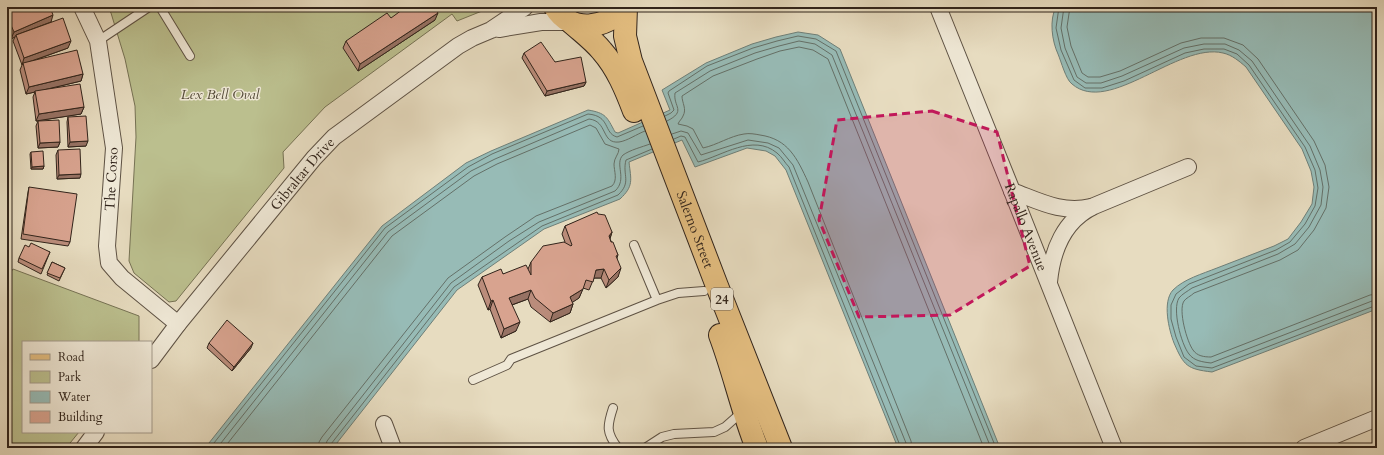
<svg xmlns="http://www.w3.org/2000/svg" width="1384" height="455" viewBox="0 0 1384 455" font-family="Cardo,serif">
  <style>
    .green { fill: #bbbf8e; stroke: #767254 }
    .water { fill: #97bbb6; stroke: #6e7f78 }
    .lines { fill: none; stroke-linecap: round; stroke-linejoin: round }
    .shore { stroke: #647068; stroke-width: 1 }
    .service-casing { stroke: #5e5244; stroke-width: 10 }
    .minor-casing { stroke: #5e5244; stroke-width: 18 }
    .primary-casing { stroke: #31241b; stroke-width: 24 }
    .service { stroke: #efe8d6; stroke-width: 8 }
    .minor { stroke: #efe8d6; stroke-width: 16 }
    .primary { stroke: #e4be80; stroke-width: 22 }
    .wall { fill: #ba8c7b; stroke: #31241b }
    .shaded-wall { fill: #977264; stroke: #31241b }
    .building { fill: #d8a38f; stroke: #31241b }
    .marked { fill: #c2185b; fill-opacity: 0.2; stroke: #c2185b; stroke-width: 3; stroke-dasharray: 8 5; stroke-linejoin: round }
    .labels { text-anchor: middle; stroke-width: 3; stroke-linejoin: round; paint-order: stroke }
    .shield { fill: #efe8d6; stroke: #6a5f53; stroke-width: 1 }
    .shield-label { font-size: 13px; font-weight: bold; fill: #31241b }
    .park-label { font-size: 14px; font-style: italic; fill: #544b38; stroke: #efe8d6 }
    .street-label { font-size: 14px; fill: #31241b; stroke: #efe8d6 }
  </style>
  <rect width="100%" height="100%" fill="#e7dcc0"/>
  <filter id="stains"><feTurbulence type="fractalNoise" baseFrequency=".005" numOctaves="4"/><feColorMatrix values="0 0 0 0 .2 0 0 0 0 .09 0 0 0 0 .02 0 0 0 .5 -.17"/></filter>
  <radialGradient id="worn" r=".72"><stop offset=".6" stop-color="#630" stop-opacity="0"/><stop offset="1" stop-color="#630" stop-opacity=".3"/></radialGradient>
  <!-- green -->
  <path class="green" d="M108 7H492L457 21 452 14 325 107 283 152 284 168 176 301 169 302 134 273 129 261 136 137 135 106 125 59 111 13Z
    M13 269 139 316V342H23V432H79L66 448H7V278Z"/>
  <!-- water -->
  <path class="water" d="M1056 7H1377V309L1212 372C1187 369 1184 366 1174 343 1169 330 1162 302 1173 290 1184 279 1202 274 1217 268 1236 261 1255 253 1274 246L1288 239 1301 222 1312 204 1314 187 1311 171 1302 149 1246 67C1239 61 1232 55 1223 53 1178 42 1109 116 1072 84 1066 80 1061 61 1058 54 1052 41 1049 20 1056 7Z
    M798 32 818 35 840 49 1000 448H898L786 170 775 156 766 151 747 148 695 167 682 140 629 162C631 180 634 186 620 199L544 229 457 290 333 448H205L382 226 466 163 491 151 588 110C606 113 607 117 615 132L618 133 670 110 662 90 706 63 752 44 776 37Z
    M7 122C13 149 12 177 7 203Z"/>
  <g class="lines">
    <!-- shore -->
    <path class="shore" d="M1059 7 1056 28 1061 50 1074 80 1085 88H1102L1124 81 1185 53 1204 49H1224L1237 54 1249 65 1305 147 1315 170 1318 188 1315 206 1305 224 1290 242 1276 250 1189 284 1176 294 1171 305V319L1176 337 1184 357 1196 366 1212 368 1377 305
      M1064 7 1061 28 1065 48 1077 77 1086 83H1101L1122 76 1184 48 1204 44H1225L1239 50 1252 61 1310 146 1320 170 1323 187 1321 205 1309 227 1295 244 1278 254 1192 288C1188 291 1182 294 1179 298 1172 309 1181 344 1189 354 1194 361 1203 362 1211 363L1372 301 1377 300
      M1070 7 1067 27 1071 46 1082 73 1088 77H1100L1120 71 1181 43 1201 38H1224L1243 45 1258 59 1314 141 1325 165 1329 187 1326 208 1314 230 1298 250 1280 260 1194 293C1191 296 1186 298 1184 301 1178 310 1187 342 1193 350 1197 356 1204 357 1211 357L1370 295 1377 294
      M665 116 671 113 674 110 668 93 669 91 707 66 753 48 777 41 798 36 816 39 836 51 996 448
      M667 121C687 111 673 107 675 93L710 71 755 53 779 46 799 41 815 44 832 55 991 448
      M672 134 681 131 688 133 701 155 748 140 768 143 779 148 793 165 906 443V448
      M674 139 681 136 685 137 698 162C722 156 753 133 777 153 782 157 785 163 789 167L901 448
      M210 448 385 228 468 167 492 154 588 114C611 116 603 133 617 137L643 126
      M217 448 388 232 471 171 495 159 589 119C608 121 601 144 619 142 627 141 637 134 645 131
      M224 448 392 236 474 176 497 164 590 125 596 128 605 144 619 149C619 154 614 158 614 164 614 171 618 180 612 186L536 216 505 237 448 278 322 437 319 442V448
      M325 448 327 441 451 283 509 241 539 222 615 191C628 179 614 164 623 155 630 150 642 147 650 144
      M330 448 331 444 454 287 542 226 618 195C632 182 622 175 626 160L652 149
      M912 448 911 441 808 182C797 158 788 139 760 135 755 134 749 133 744 134 730 136 717 145 703 148L693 129 687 126 678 124C679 121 682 119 683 116 687 109 682 103 682 96L713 76 757 59 780 51 799 47 813 50 828 59 984 448"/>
    <!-- service casing -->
    <g class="service-casing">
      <path id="service" d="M160 7 190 56
        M98 41 149 7
        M634 245 657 300
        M473 380 507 365 511 359 657 300 678 293 704 291
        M613 408C607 426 606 433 618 448
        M645 448 662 437 674 434 714 432 725 427 742 412"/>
    </g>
    <!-- minor casing -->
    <g class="minor-casing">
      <g id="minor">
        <path d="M82 7 98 41 114 148 107 246 109 263 122 278 178 324"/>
        <path id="s1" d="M938 7 1012 191 1114 448"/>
        <path d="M499 29 541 22H570"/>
        <path d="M1012 191C1039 201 1062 214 1091 207"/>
        <path d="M1049 282C1052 251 1064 220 1094 206L1188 167"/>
        <path id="s2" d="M151 360 178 324 314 158 334 137 458 46 472 38 491 30 525 7"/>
        <path d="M384 424 393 448"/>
        <path d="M84 448 96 432"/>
        <path d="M1304 448 1377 418"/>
      </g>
    </g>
    <!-- primary casing -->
    <g class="primary-casing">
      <g id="primary">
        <path d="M555 7C571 34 606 29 625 7"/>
        <path id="s3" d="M626 7 625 36 631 61 717 286 781 448"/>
        <path d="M572 23C582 32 593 40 602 51 617 68 626 90 634 111"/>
        <path d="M720 335C734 372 742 411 757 448"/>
      </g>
    </g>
    <!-- service -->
    <use href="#service" class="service"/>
    <!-- minor -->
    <use href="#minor" class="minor"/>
    <!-- primary -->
    <use href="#primary" class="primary"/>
  </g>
  <!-- wall -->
  <path class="wall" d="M7 7H50L51 22 68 48 35 60 83 74 81 81 52 88 84 107 81 114 36 121 33 97 35 92 26 94 20 70 22 65 13 41 15 37 11 39 7 29Z
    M435 20 358 71 343 48 346 41Z
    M524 53 555 62 586 82 584 86 545 96 522 58Z
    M68 117 86 146 68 147 67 122Z
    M38 121 60 142 58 147 38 148 36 126Z
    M58 150 80 178 57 179 56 155Z
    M31 152 44 166 43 169H31L30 154Z
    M29 187 70 242 68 246 21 239 28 192Z
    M598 214 612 232 610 239 618 255 617 258 618 277 606 288 601 278H594L589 290 583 288 579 298 572 302 573 304 570 313 550 322 531 307 528 299 512 305 516 331 501 338 490 309 488 310 478 285 482 277 503 274 528 269 531 262 565 242 562 234 565 226Z
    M29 247 50 252 41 274 18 262 19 258Z
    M52 262 65 268 59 281 47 275Z
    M209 343 251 348 232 371 207 348Z"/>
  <!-- shaded-wall -->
  <path class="shaded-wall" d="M438 13 435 20 358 71 360 64Z
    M53 15 51 22 16 35 15 37 11 39 14 32Z
    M71 41 68 48 23 64V63L22 65 24 58Z
    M83 74 81 81 35 92V91V92L26 94 29 87Z
    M586 82 584 86 545 96 547 91Z
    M84 107 81 114 36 121 39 114Z
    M88 141 86 146 68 147 70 142Z
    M60 142 58 147 38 148 40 143Z
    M44 166 43 169H31L32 167Z
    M81 174 80 178 57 179 59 175Z
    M612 232 609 241V236Z
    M621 268 618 277 606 288 609 280Z
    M604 269 601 278H593L596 270Z
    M583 289 579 298 567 306 570 297Z
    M531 290 528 299 506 307 509 298Z
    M493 300 490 309 488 310 491 301Z
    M573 304 570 313 550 322 553 313Z
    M520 322 516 331 501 338 504 329Z
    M253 343 251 348 232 371 234 367Z"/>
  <!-- building -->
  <path class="building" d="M8 7H50L53 15 14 32 7 16V8Z
    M406 7H434L438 13 360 64 346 41 387 13 391 18Z
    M63 18 71 41 24 58 16 35Z
    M541 42 555 62 581 57 586 82 547 91 524 53Z
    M77 50 83 74 29 87 23 63Z
    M80 84 84 107 39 114 35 91Z
    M86 116 88 141 70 142 68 117Z
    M59 120 60 142 40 143 38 121Z
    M80 149 81 174 59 175 58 150Z
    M43 151 44 166 32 167 31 152Z
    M29 187 77 194 70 242 23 234Z
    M597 212 598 214 605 215 612 232 609 236 611 242H613L618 255 616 256 621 268 609 280 604 269 596 270 593 282 586 280 583 289 570 297 573 304 553 313 535 298 531 290 509 298 520 322 504 329 493 300 491 301 482 277 501 269 503 274 526 265 531 275V262L543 246 564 242 571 246 572 245 565 226Z
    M31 243 50 252 42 269 19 258 25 245 29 247Z
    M52 262 65 268 60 278 47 273Z
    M227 320 253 343 234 367 209 343Z"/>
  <!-- marked area -->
  <path class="marked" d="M932 111 997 132 1030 266 950 315 859 317 819 220 837 120Z"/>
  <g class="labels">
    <!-- shield labels -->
    <rect class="shield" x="711" y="288" width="22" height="22" rx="3"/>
    <g class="shield-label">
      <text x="722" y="304">24</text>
    </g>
    <!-- park labels -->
    <g class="park-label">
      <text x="220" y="99">Lex Bell Oval</text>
    </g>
    <!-- street labels -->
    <g class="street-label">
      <text dy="5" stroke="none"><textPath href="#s2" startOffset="240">Gibraltar Drive</textPath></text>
      <text transform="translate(111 179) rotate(-87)" y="5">The Corso</text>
      <text dy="5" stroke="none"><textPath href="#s1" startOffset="237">Rapallo Avenue</textPath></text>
      <text dy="5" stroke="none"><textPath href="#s3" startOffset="235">Salerno Street</textPath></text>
    </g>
  </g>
  <!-- margin -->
  <rect width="1384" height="455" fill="none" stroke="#e7dcc0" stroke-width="24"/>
  <rect x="8" y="8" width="1368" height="439" fill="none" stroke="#31241b" stroke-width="2"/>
  <rect x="12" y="12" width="1360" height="431" fill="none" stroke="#31241b"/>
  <!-- legend -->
  <rect x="22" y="341" width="130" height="92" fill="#efe8d6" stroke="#a39a8b"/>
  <rect x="30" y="354" width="20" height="6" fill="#e4be80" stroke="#a39a8b"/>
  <text x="58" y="361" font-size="12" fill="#31241b">Road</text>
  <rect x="30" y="371" width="20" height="12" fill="#bbbf8e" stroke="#a39a8b"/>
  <text x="58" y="381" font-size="12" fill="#31241b">Park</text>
  <rect x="30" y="391" width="20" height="12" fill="#97bbb6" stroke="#a39a8b"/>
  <text x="58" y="401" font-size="12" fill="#31241b">Water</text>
  <rect x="30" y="411" width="20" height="12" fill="#d8a38f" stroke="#a39a8b"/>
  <text x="58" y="421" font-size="12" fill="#31241b">Building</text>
  <rect width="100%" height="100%" filter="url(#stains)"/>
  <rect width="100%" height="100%" fill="url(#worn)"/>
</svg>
